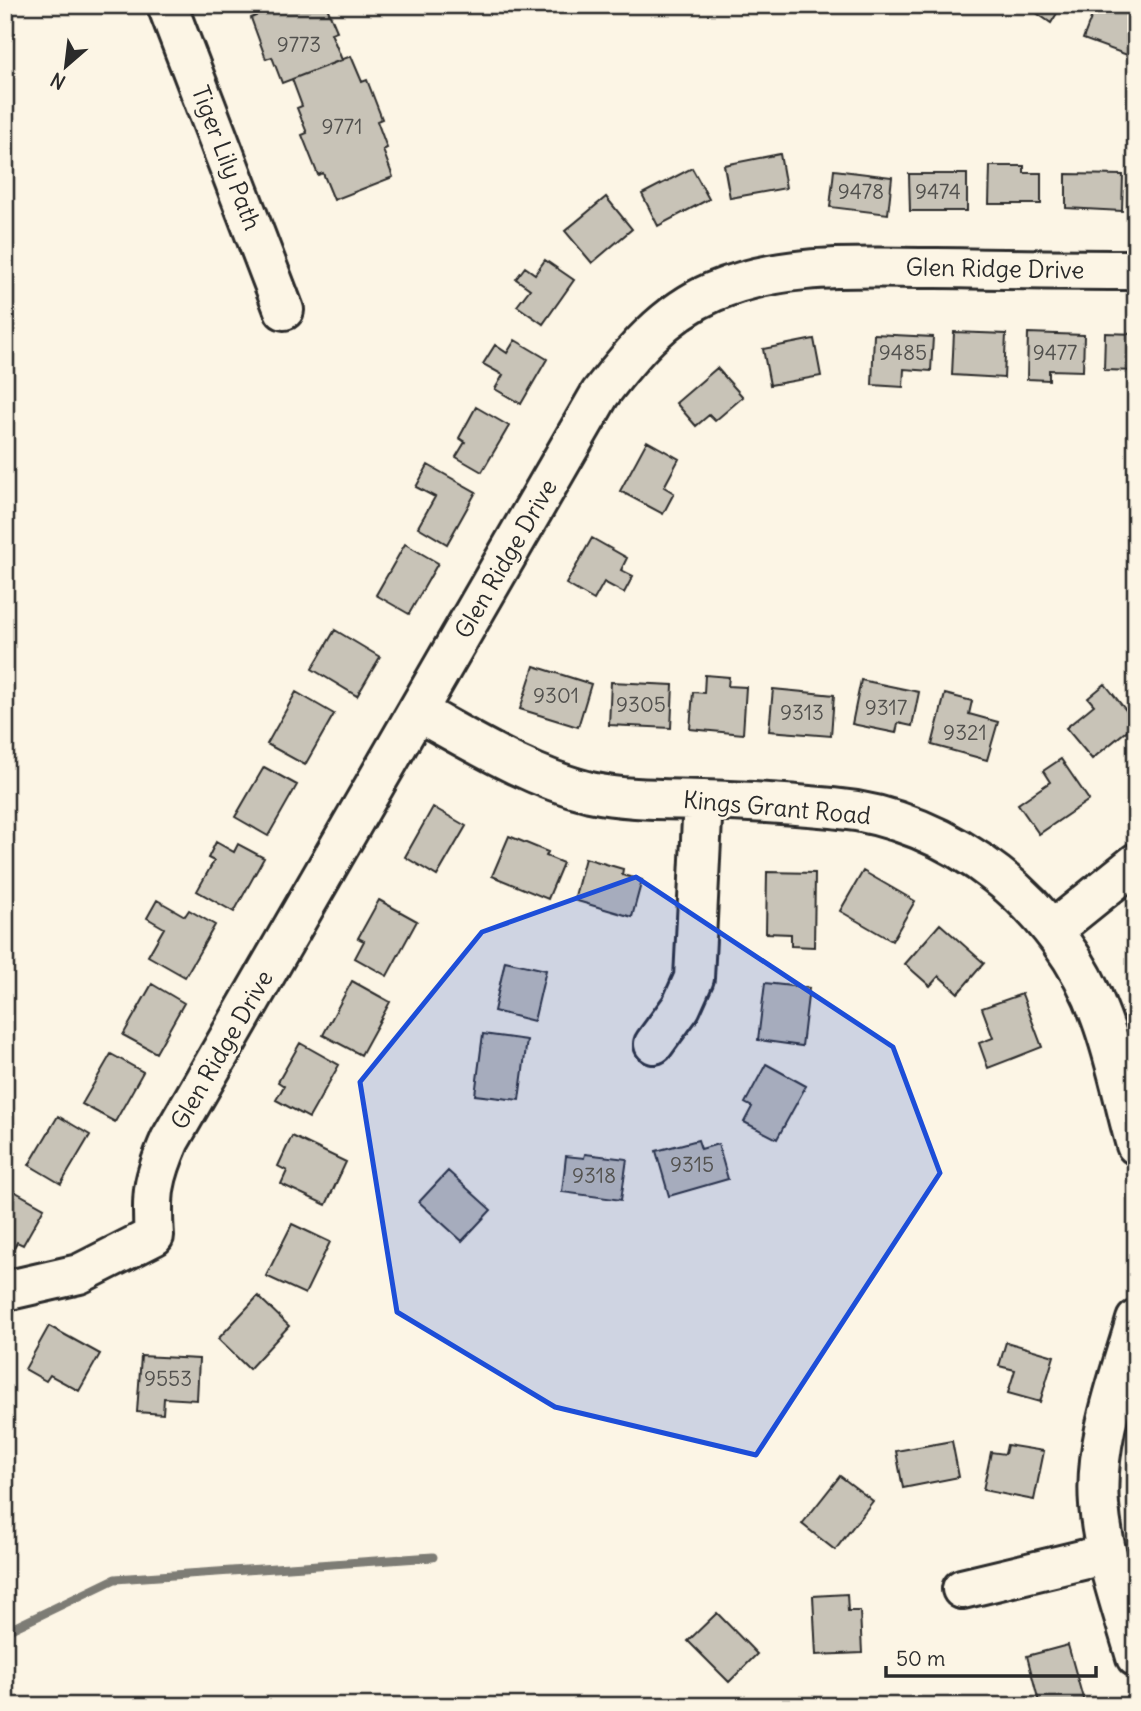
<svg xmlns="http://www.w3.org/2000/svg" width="1141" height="1711" viewBox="0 0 1141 1711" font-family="Delius,sans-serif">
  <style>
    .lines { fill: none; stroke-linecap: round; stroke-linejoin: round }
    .stream { stroke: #7d7b74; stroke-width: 9 }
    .building { fill: #c8c3b7; stroke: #2b2b2b; stroke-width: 2 }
    .minor-casing { stroke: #2b2b2b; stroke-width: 44 }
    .minor { stroke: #fcf5e5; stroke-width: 38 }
    .marked { fill: #1d4ed8; fill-opacity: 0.2; stroke: #1d4ed8; stroke-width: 5; stroke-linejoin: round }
    .labels { text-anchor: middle; stroke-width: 6; stroke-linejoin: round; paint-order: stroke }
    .number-label { font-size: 21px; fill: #52514e }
    .street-label { font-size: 24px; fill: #2b2b2b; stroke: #fcf5e5 }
  </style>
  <rect width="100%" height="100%" fill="#fcf5e5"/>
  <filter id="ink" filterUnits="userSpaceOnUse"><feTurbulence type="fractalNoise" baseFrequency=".0143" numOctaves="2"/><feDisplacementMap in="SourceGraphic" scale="14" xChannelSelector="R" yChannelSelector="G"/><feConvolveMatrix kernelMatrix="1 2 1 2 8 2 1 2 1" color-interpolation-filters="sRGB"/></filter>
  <g filter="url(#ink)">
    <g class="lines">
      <!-- stream -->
      <path class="stream" d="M5 1632 115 1579 433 1557"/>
    </g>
    <!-- building -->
    <path class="building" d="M252 5H326L337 31 331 33 342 60 282 83 272 57 266 59 251 18 256 16Z
      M1025 5H1062L1051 23Z
      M1096 5 1116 13 1119 5 1136 10V40L1130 56 1083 39Z
      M351 56 362 82 367 80 382 119 377 121 387 148 383 150 393 177 334 200 323 173 318 175 302 135 307 133 297 108 302 106 292 79Z
      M780 154 786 188 730 198 724 165Z
      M990 166H1024V173H1041V204H989Z
      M692 168 709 199 658 226 642 194Z
      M834 170 892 177 888 214 830 207Z
      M909 174H967V211H910Z
      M1066 174 1123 175 1122 211 1066 208Z
      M606 197 632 229 592 263 565 231Z
      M545 260 574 280 543 324 517 306 530 289 516 279 525 267 535 274Z
      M954 332 1006 334 1004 378 952 375Z
      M1028 333 1084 335 1083 371 1049 370V380L1027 379Z
      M1105 333 1136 334V371L1104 370Z
      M874 334 933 337 931 371 904 369 903 387 872 385Z
      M814 339 821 376 770 385 763 349Z
      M515 340 547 359 521 404 495 389 503 375 483 364 495 345 507 353Z
      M717 368 743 397 715 421 709 415 696 426 676 403Z
      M476 407 509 426 482 472 456 457 465 442 459 438Z
      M647 441 679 459 664 487 674 493 663 514 620 491Z
      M428 465 476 492 447 544 418 527 435 497 416 487Z
      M592 538 627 558 621 570 633 576 624 593 604 582 594 600 566 584Z
      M405 544 438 563 409 614 376 595Z
      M335 630 380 657 357 696 312 669Z
      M534 666 591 684 578 727 520 709Z
      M705 675 729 677 728 686 746 687 743 734 690 729 693 692 704 693Z
      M861 680 919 692 912 726 898 723 896 733 852 724Z
      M611 682 673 685 671 728 609 725Z
      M1105 684 1136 723 1092 759 1066 728 1094 705 1088 698Z
      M773 689 834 695 831 736 769 731Z
      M296 692 334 714 305 765 267 744Z
      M945 694 972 701 969 714 998 722 987 760 932 745Z
      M1061 759 1089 800 1039 834 1018 804 1050 782 1043 771Z
      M264 767 297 785 268 836 235 817Z
      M433 807 466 826 437 876 405 857Z
      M509 836 548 852 546 856 563 863 548 899 492 876Z
      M216 842 234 852 238 844 264 858 234 912 197 891 214 861 208 858Z
      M585 858 623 869 622 875 642 880 632 917 574 900Z
      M863 871 915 901 892 941 840 911Z
      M767 872 815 873 814 947 791 946V934L766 933Z
      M157 900 185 916 189 910 215 925 185 977 148 956 164 928 147 918Z
      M379 900 417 921 387 976 355 958 364 941 358 938Z
      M940 924 984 963 958 993 939 976 930 986 905 964Z
      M505 961 546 970 534 1021 494 1011Z
      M352 981 390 1002 361 1055 323 1035Z
      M765 983 809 988 802 1046 758 1040Z
      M152 984 184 1003 156 1053 123 1035Z
      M1022 994 1042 1047 988 1068 979 1043 993 1038 982 1008Z
      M483 1034 527 1040 519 1100 475 1095Z
      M300 1043 339 1065 309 1118 276 1100 284 1086 278 1082Z
      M111 1054 143 1072 115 1122 82 1104Z
      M766 1064 806 1086 777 1139 744 1122 752 1107 745 1103Z
      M58 1116 90 1135 61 1184 29 1165Z
      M292 1136 346 1162 326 1205 281 1184 287 1171 278 1166Z
      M698 1140 701 1149 718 1144 728 1179 669 1196 656 1151Z
      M585 1154 627 1159 621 1200 562 1192 566 1156 584 1158Z
      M448 1171 491 1210 462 1241 419 1202Z
      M5 1186 44 1208 23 1245 17 1242 9 1257 5 1255Z
      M292 1224 330 1242 305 1294 266 1276Z
      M258 1296 289 1326 249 1369 218 1339Z
      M49 1326 100 1354 79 1391 50 1375 46 1381 25 1369Z
      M1006 1342 1054 1356 1040 1402 1008 1393 1015 1370 999 1366Z
      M141 1356 199 1359 197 1400 164 1398 163 1414 137 1412Z
      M952 1441 959 1477 903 1488 896 1451Z
      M1007 1445 1044 1451 1034 1500 983 1490 991 1452 1005 1454Z
      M840 1476 873 1501 835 1550 802 1524Z
      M847 1594 848 1611H860L862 1653 816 1655 813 1596Z
      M717 1613 757 1654 729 1682 688 1641Z
      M1068 1645 1084 1702 1070 1706H1040L1027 1656Z
      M977 1702V1706L917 1705Z"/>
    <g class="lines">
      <!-- minor casing -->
      <g class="minor-casing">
        <path id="minor" d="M167 5 284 310
          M418 712C473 742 529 777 590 792 627 800 664 799 701 800 744 801 789 804 832 808 952 818 1061 906 1101 1018 1116 1058 1124 1103 1136 1145
          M1053 930 1136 863
          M654 1044 681 1007 694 978 703 800
          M5 1291 79 1274 154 1236C151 1194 153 1179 170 1140L600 394C631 354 664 313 713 292 783 262 859 268 933 268 1001 269 1068 270 1136 270
          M1136 1320C1119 1379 1094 1442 1099 1505 1103 1556 1122 1608 1136 1657
          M962 1589 1107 1554"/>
      </g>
      <!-- minor -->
      <use href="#minor" class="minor"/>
    </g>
  </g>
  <!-- marked area -->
  <path class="marked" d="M636 877 893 1047 940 1173 756 1455 555 1407 397 1312 360 1082 482 932Z"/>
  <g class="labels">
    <!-- number labels -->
    <g class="number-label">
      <text x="299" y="52">9773</text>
      <text x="342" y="134">9771</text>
      <text x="861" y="199">9478</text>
      <text x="938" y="199">9474</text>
      <text x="903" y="360">9485</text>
      <text x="1055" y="360">9477</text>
      <text x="556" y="703">9301</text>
      <text x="641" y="712">9305</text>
      <text x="886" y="715">9317</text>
      <text x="802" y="720">9313</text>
      <text x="965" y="740">9321</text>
      <text x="692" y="1172">9315</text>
      <text x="594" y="1183">9318</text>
      <text x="168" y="1386">9553</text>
    </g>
    <!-- street labels -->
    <g class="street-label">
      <text transform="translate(226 158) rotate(69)" y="8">Tiger Lily Path</text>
      <text transform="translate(995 269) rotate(1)" y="8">Glen Ridge Drive</text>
      <text transform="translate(506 559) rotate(-60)" y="8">Glen Ridge Drive</text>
      <text transform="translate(777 808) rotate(5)" y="8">Kings Grant Road</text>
      <text transform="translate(222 1050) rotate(-60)" y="8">Glen Ridge Drive</text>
    </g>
  </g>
  <!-- margin -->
  <rect width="1141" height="1711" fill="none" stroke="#fcf5e5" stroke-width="28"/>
  <rect x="14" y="14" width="1113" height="1683" fill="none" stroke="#2b2b2b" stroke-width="2.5" filter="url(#ink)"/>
  <!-- north arrow -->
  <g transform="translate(66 66) rotate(208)" stroke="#fcf5e5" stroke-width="5" paint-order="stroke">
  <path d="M0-5L12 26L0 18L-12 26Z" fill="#2b2b2b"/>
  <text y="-10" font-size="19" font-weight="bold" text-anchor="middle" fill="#2b2b2b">N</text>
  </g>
  <!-- scale -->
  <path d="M886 1666v10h210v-10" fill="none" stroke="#2b2b2b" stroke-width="3.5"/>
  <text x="896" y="1666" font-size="21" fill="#2b2b2b" stroke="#fcf5e5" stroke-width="5" paint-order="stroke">50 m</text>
</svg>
